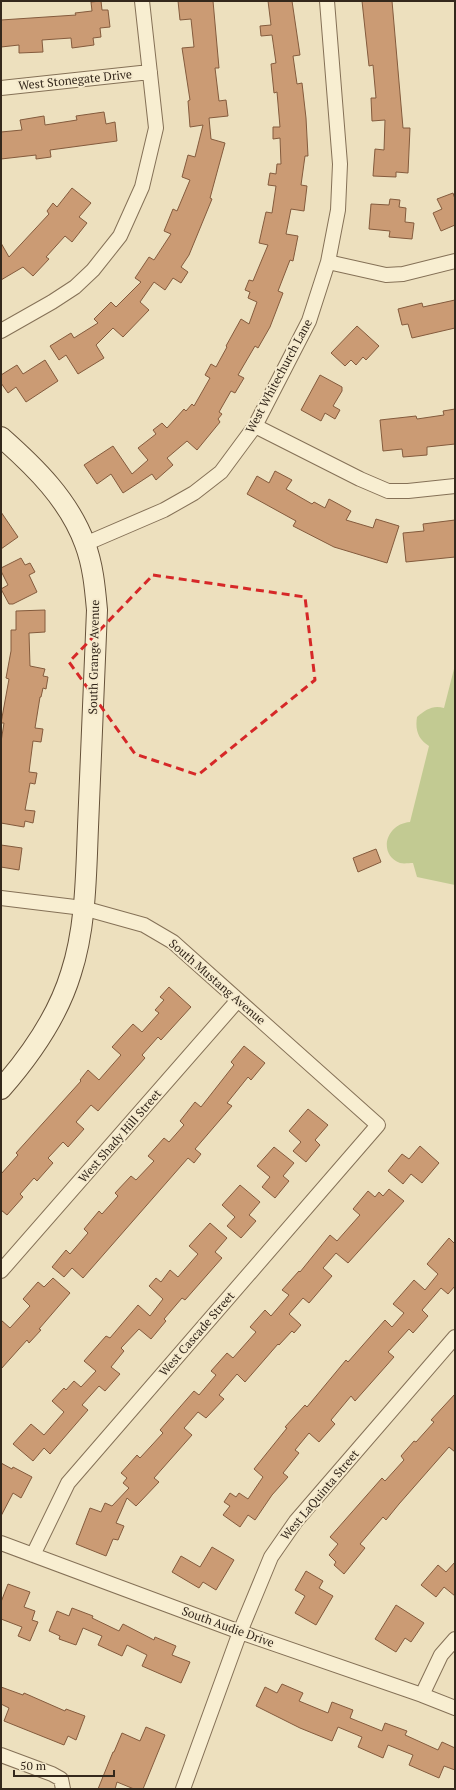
<svg xmlns="http://www.w3.org/2000/svg" width="456" height="1790" viewBox="0 0 456 1790" font-family="'PT Serif',serif">
  <style>
    .green { fill: #c2ca92 }
    .building { fill: #cb9b74; stroke: #845b3d }
    .lines { fill: none; stroke-linecap: round; stroke-linejoin: round }
    .street-casing { stroke: #857157; stroke-width: 16 }
    .secondary-casing { stroke: #66523a; stroke-width: 22 }
    .street { stroke: #f8eed1; stroke-width: 14 }
    .secondary { stroke: #f8eed1; stroke-width: 20 }
    .marked { fill: none; stroke: #d62828; stroke-width: 3; stroke-dasharray: 8 5; stroke-linejoin: round }
    .labels { text-anchor: middle; stroke-width: 4; stroke-linejoin: round; paint-order: stroke }
    .street-label { font-size: 12px; fill: #34281c; stroke: #f5eacd }
  </style>
  <rect width="100%" height="100%" fill="#ede0be"/>
  <!-- green -->
  <path class="green" d="M455 665V885L417 877 413 863C409 863 404 864 400 863 378 855 385 824 410 822L429 746C418 739 415 730 417 717 426 710 432 705 444 708Z"/>
  <!-- building -->
  <path class="building" d="M101 1 102 10H108L110 27 100 28 101 37 93 38 94 45 72 48 71 38 42 40 43 52 19 53V45L1 47V20L76 15 75 13 92 11 91 2Z
    M178 1H213L219 68H215L219 101 226 100 228 116 209 118 211 139 225 143 210 198 212 199 189 255 181 267 188 272 181 283 173 278 165 290 154 282 140 302 149 310 123 337 113 328 96 345 104 358 78 374 66 355 59 360 50 346 71 333 74 338 98 323 94 319 111 302 116 307 141 282 135 278 149 257 154 260 171 234 164 231 173 209 177 211 190 180 182 177 188 155 195 157 203 125 190 127 188 101 190 100 182 48 194 47 191 19 180 20Z
    M268 1H292L300 55 293 56 297 84 302 83 306 118 308 156H305L301 185 307 186 304 211 291 209 286 234 298 236 293 261 290 260 278 291 283 293 270 327 258 348 255 346 238 375 244 378 235 393 231 391 219 412 222 414 218 419 220 422 197 450 187 441 167 458 173 465 156 480 152 474 123 493 111 474 97 484 84 465 113 446 132 474 148 460 138 448 156 434 153 430 162 423 167 428 184 409 186 411 192 404 194 406 210 378 205 375 211 364 216 367 227 347 226 346 241 319 249 324 257 302 248 298 250 292 245 290 249 280 253 281 268 245 259 243 266 212 272 213 276 186 268 185 270 173 276 174 277 164H281L280 138 273 139V127H280L277 92 274 93 271 64 276 63 272 35 261 36 260 26 271 25Z
    M362 1H392L403 128H410L408 173 396 172V177L373 176 375 149 384 150 385 120 372 121 371 98H376L373 65 369 66Z
    M104 112 106 124 115 122 117 141 50 150 51 157 36 159V155L1 159V132L22 130 20 120 44 116 45 125 77 120 76 116Z
    M72 188 91 203 79 217 87 223 72 242 65 236 46 257 49 259 33 276 23 267 1 280V243L9 257 49 214 47 211 53 203 57 207Z
    M453 193 455 199V225L441 231 433 213 442 209 437 199Z
    M390 199 400 200 399 207 406 208 405 222 414 223 412 239 389 237 390 231 369 229 371 204 389 205Z
    M455 300V328L412 338 408 324 402 325 398 309 422 303 423 307Z
    M357 326 379 346 366 360 363 357 356 365 351 360 345 366 331 353Z
    M45 360 58 381 26 402 16 387 8 393 1 383V375L17 365 23 374Z
    M320 375 342 387V391L333 406 340 410 335 419 325 413 321 421 301 410Z
    M455 409V444L427 447V455L403 457 402 449 383 451 380 420 416 416 417 419 444 415 443 411Z
    M275 471 292 480 286 489 312 504 314 502 325 508 329 499 351 511 346 520 373 528 376 519 399 526 387 563 334 547 293 526 296 521 247 494 257 476 269 483Z
    M1 512 18 537 1 549Z
    M455 520V557L406 562 403 533 424 531 423 524Z
    M21 558 25 565 30 563 35 572 29 575 37 592 13 604H9L1 589 8 585 1 571V568Z
    M45 610V632L29 633 30 666 45 669 43 676 48 677 46 689 43 688 41 697H40L35 728 43 729 41 742 33 741 29 772 37 773 35 784 30 783 25 810 35 811 33 823 25 821 24 827 1 823V742L4 723H1L9 679 6 678 11 651V630H16V611Z
    M1 845 22 848 19 870 1 867Z
    M376 849 381 862 358 872 353 858Z
    M169 987 191 1007 161 1040 158 1037 142 1055 145 1058 98 1111 91 1105 76 1122 84 1129 68 1147 63 1142 48 1158 53 1163 37 1181 34 1178 20 1194 23 1197 7 1215 1 1210V1174L18 1155 16 1153 81 1081 80 1080 88 1070 99 1080 121 1055 112 1047 133 1024 142 1032 159 1013 155 1010 164 1000 160 997Z
    M244 1046 265 1063 251 1080 248 1077 227 1103 232 1106 195 1149 201 1154 194 1163 188 1158 83 1278 72 1268 64 1277 52 1267 66 1250 70 1254 88 1233 84 1229 99 1211 102 1214 118 1196 115 1193 131 1176 136 1180 154 1161 148 1156 164 1138 169 1142 184 1125 180 1121 195 1102 201 1107 234 1065 231 1062Z
    M308 1109 328 1125 315 1140 320 1145 306 1162 293 1151 301 1142 289 1131Z
    M420 1146 439 1163 422 1183 411 1174 403 1184 388 1171 402 1154 409 1159Z
    M274 1147 294 1163 283 1176 289 1181 275 1198 262 1187 270 1177 257 1166Z
    M240 1185 260 1202 249 1215 256 1221 241 1238 227 1226 235 1217 222 1205Z
    M389 1189 404 1201 348 1263 336 1253 323 1268 332 1276 309 1303 303 1298 289 1314 301 1325 294 1333 292 1331 279 1345 278 1344 245 1382 237 1374 219 1395 224 1399 206 1418 198 1412 184 1428 192 1435 154 1478 159 1482 139 1503 136 1506 127 1498 116 1523 124 1526 118 1540 113 1539 106 1556 76 1544 90 1508 101 1512 105 1503 112 1506 129 1488 123 1483 127 1478 121 1473 137 1455 140 1458 163 1433 160 1430 194 1391 199 1395 216 1375 211 1371 227 1353 233 1358 256 1332 250 1327 265 1310 271 1316 289 1295 282 1290 299 1271 300 1272 330 1235 337 1241 360 1215 353 1209 368 1191 375 1197 379 1192 383 1196Z
    M210 1223 227 1238 215 1252 222 1258 185 1300 182 1298 164 1319 166 1321 151 1339 139 1329 121 1348 124 1351 111 1367 120 1374 105 1391 99 1386 82 1405 88 1410 50 1454 44 1448 33 1461 13 1444 31 1424 44 1435 64 1412 52 1401 64 1388 66 1390 74 1381 81 1387 96 1371 84 1361 106 1336 110 1338 138 1305 150 1316 163 1299 149 1286 156 1278 161 1282 170 1270 178 1277 198 1254 189 1246Z
    M449 1238 455 1244V1286L448 1294 441 1288 422 1310 428 1316 413 1333 409 1329 388 1352 394 1357 355 1401 351 1396 331 1420 335 1424 319 1442 309 1433 295 1450 299 1453 283 1473 288 1477 272 1495 255 1520 248 1515 240 1527 223 1515 230 1506 224 1502 230 1493 236 1497 239 1493 248 1499 263 1477 254 1469 287 1428 285 1427 305 1405 307 1407 346 1360 348 1362 385 1320 392 1327 404 1313 393 1304 414 1280 425 1290 438 1274 427 1264Z
    M53 1278 70 1293 39 1329 41 1330 29 1343 27 1340 1 1369V1320L10 1328 30 1306 23 1299 38 1282 44 1287Z
    M455 1394V1452L449 1447 399 1504 386 1520 383 1517 360 1544 365 1548 344 1574 334 1565 336 1562 329 1555 338 1544 330 1537 382 1478 385 1481 404 1460 401 1456 414 1441 416 1442 434 1422 431 1420Z
    M1 1463 12 1469 13 1467 32 1477 21 1498 13 1493 1 1516Z
    M212 1547 234 1560 216 1590 203 1582 199 1588 172 1572 181 1556 200 1567Z
    M455 1562V1596L444 1587 436 1597 421 1585 438 1565 446 1572Z
    M306 1571 323 1581 319 1588 333 1596 316 1625 295 1613 305 1596 295 1590Z
    M8 1584 30 1592 24 1607 35 1611 32 1620 38 1622 30 1641 18 1636 22 1627 1 1619V1602Z
    M396 1605 424 1623 411 1642 405 1638 396 1652 375 1639Z
    M72 1608 93 1616 92 1618 119 1631 123 1624 154 1640 155 1637 176 1646 172 1655 190 1662 181 1683 142 1666 147 1655 127 1645 122 1656 98 1645 102 1636 83 1628 76 1645 59 1639 60 1636 49 1631 57 1611 69 1616Z
    M282 1684 303 1693 299 1701 328 1713 332 1702 353 1710 350 1718 382 1731 385 1723 407 1731 405 1735 438 1750 442 1742 455 1748V1770L444 1766 439 1778 409 1765 413 1755 388 1745 383 1758 358 1747 362 1737 338 1727 332 1741 300 1728 256 1706 265 1687 277 1693Z
    M1 1687 23 1695 24 1693 65 1711 66 1709 85 1716 76 1740 68 1736 64 1745 4 1721 9 1708 1 1704Z
    M146 1727 165 1735 143 1789H134L117 1782 115 1789H98L113 1752H114L122 1733 140 1741Z"/>
  <g class="lines">
    <!-- street casing -->
    <g class="street-casing">
      <path id="street" d="M1 88 150 72
        M328 262 386 275 403 274 455 261
        M1 331 52 302 75 287 93 270 120 236 142 187 156 128 142 1
        M255 426 360 479 388 491H408L455 486
        M85 544 164 510 194 493 221 472 255 426 309 321 328 262 338 210 340 164 327 1
        M1 898 83 908 144 925 173 942 378 1125 68 1483 33 1555
        M1 1271 238 1000
        M1 1543 240 1632 422 1695 455 1708
        M422 1695 441 1655 455 1639
        M1 1755 52 1774 61 1779 63 1789
        M183 1789 240 1632 271 1557 296 1521 455 1337"/>
    </g>
    <!-- secondary casing -->
    <g class="secondary-casing">
      <path id="secondary" d="M1 437C35 467 69 500 85 544 93 565 95 588 97 610 94 682 91 754 88 827 86 875 86 927 71 973 58 1016 30 1056 1 1089"/>
    </g>
    <!-- street -->
    <use href="#street" class="street"/>
    <!-- secondary -->
    <use href="#secondary" class="secondary"/>
  </g>
  <!-- marked area -->
  <path class="marked" d="M153 575 305 597 315 680 198 775 135 754 69 662Z"/>
  <g class="labels">
    <!-- street labels -->
    <g class="street-label">
      <text transform="translate(75 80) rotate(-6)" y="4">West Stonegate Drive</text>
      <text transform="translate(279 376) rotate(-62)" y="4">West Whitechurch Lane</text>
      <text transform="translate(94 657) rotate(-89)" y="4">South Grange Avenue</text>
      <text transform="translate(217 982) rotate(41)" y="4">South Mustang Avenue</text>
      <text transform="translate(120 1136) rotate(-49)" y="4">West Shady Hill Street</text>
      <text transform="translate(197 1334) rotate(-49)" y="4">West Cascade Street</text>
      <text transform="translate(320 1495) rotate(-50)" y="4">West LaQuinta Street</text>
      <text transform="translate(228 1627) rotate(20)" y="4">South Audie Drive</text>
    </g>
  </g>
  <!-- border -->
  <rect width="456" height="1790" fill="none" stroke="#34281c" stroke-width="4"/>
  <!-- scale -->
  <path d="M14 1770v6h100v-6" fill="none" stroke="#34281c" stroke-width="2"/>
  <text x="20" y="1770" font-size="12" fill="#34281c" stroke="#f5eacd" stroke-width="3" paint-order="stroke">50 m</text>
</svg>
